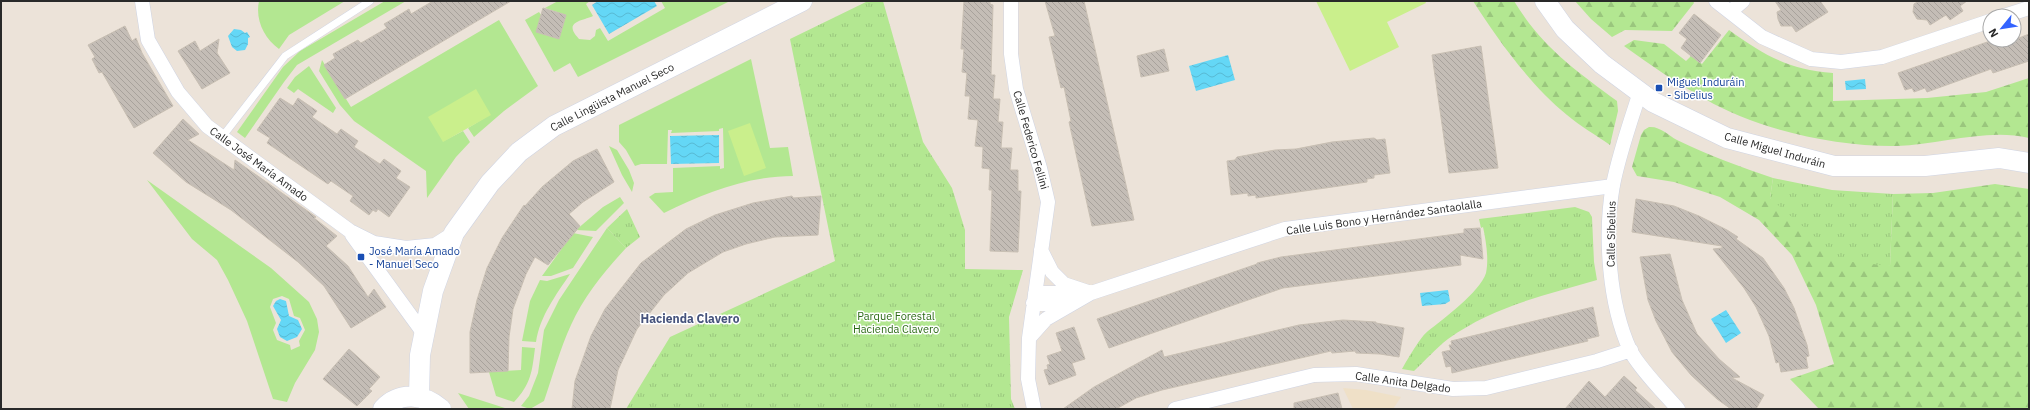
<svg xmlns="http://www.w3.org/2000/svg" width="2030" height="410" viewBox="0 0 2030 410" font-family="'IBM Plex Sans',sans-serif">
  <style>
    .education { fill: #efe0c7 }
    .grass { fill: #b3e791; fill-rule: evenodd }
    .forest { fill: url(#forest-firs) }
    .park { fill: url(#park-tufts) }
    .pitch { fill: #caef8c }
    .water { fill: url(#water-waves) }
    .building { fill: url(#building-back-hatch); stroke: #c8bfb3 }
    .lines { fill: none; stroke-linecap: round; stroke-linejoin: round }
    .lane-casing { stroke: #cfd4e3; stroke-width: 8 }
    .street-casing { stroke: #cfd4e3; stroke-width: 15 }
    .secondary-casing { stroke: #cfd4e3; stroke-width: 21 }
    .lane { stroke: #fff; stroke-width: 7 }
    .street { stroke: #fff; stroke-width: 14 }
    .secondary { stroke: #fff; stroke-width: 20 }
    .transit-dot { fill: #1a4fb4; stroke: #fff; stroke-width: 1.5 }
    .labels { text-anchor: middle; stroke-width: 3; stroke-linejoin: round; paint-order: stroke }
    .transit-label { font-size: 11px; fill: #164399; stroke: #fff; text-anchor: start }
    .street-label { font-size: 11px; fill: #292929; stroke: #fff }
    .park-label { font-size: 11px; fill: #2b6a15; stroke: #fff }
    .neighbourhood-label { font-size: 12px; font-weight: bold; fill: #46537c; stroke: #fff }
  </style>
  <defs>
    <pattern id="forest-firs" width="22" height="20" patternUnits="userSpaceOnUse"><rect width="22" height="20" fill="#b3e791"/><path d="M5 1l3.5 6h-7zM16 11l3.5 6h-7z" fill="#9ac67d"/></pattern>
    <pattern id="park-tufts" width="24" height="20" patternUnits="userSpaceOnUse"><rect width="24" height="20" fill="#b3e791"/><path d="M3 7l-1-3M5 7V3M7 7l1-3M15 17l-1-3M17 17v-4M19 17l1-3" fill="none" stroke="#9ac67d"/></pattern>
    <pattern id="water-waves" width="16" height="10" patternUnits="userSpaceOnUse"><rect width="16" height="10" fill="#64d7f6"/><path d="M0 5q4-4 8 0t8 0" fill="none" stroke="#57b9d3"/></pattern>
    <pattern id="building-back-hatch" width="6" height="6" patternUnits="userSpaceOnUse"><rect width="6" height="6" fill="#c4bdb6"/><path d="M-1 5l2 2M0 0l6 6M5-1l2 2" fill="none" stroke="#a8a29c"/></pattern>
  </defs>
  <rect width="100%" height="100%" fill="#ece3d9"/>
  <!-- education -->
  <path class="education" d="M1343 388 1366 390 1401 397 1393 409H1353Z"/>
  <!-- grass -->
  <path class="grass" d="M259 1H345L289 35 279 49C264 38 255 20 259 1Z
    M385 1H406L297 65 284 82 245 138 237 132 283 67 300 51Z
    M558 1H590L586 4 593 16C583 21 562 21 579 39L590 40 595 36 596 30 600 28 608 41 665 8 661 1H730L578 77 570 63 554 72 525 20 539 12 541 15 536 32 559 39 566 15 545 8Z
    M499 20 538 86 504 111 474 137 468 128 491 114 442 142 463 131 470 142 456 157 427 198 426 171 354 121 340 105 319 71 322 60 351 107Z
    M751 59 770 148 788 147 793 176C748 176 704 193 664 213L649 197 655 193 673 192V168L720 166V169L724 168 723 128 719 129V131L671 133 672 130H668L667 164H641L635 166 626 150 619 142V125Z
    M309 66 336 108 333 113 298 89 294 93 287 88 295 77Z
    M609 146 617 150 629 170 634 183 632 192 622 175Z
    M147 180 271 268 309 302 317 319 319 332 315 350 295 383 287 402 273 399 247 321 228 280 217 260 192 239ZM282 296 289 299 294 316 300 318 305 330 299 341 300 346 291 350 290 345 277 340 273 330 276 323 270 307 273 299Z
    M620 197 624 203 596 231 576 230 603 207Z
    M607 228 626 248C605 271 584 296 571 325 560 349 553 375 544 401L530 409 521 406 529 396 538 373 544 330 559 300Z
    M573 233 593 237 573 268 551 276H542Z
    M570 274C556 295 540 316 536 342L522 341 530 301 540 280 547 281Z
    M522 347 535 348C532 372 531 384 514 402L496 396 489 372 521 370Z
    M458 393 508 409H469Z"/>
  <!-- forest -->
  <path class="forest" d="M1473 1H1514C1542 47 1575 70 1617 101L1618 111 1610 145C1596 135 1580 126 1567 115 1531 86 1498 40 1473 1Z
    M1575 1H1693L1694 3 1672 31 1625 30 1612 37 1591 19Z
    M1729 30C1765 56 1788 69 1833 73V101L1927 98 1986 92 2029 78V138C1986 128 1940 145 1897 146 1836 147 1758 130 1705 99 1677 83 1650 65 1624 46L1634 40 1664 44 1686 61 1691 56 1702 64Z
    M1649 127C1660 126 1668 135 1677 140 1708 155 1740 167 1773 178L1770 198 1890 266 1893 194 1933 193 1995 184 2029 189V409H1819L1790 379 1834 364 1816 305 1792 255 1759 220 1720 197 1674 182 1637 176 1632 167 1641 135 1644 130Z"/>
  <!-- park -->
  <path class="park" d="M868 1H883L923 142 952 188 965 230V269L1023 270 1009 317 1011 399 1015 409H626L670 337 835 261 790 39Z
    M1773 178 1832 190 1893 194 1890 266 1843 261 1770 198Z
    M1575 207 1589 212 1592 217 1594 262 1597 280C1545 295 1492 307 1448 339 1436 348 1425 361 1414 371L1402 369C1407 360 1421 336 1428 331 1442 320 1480 292 1486 273 1489 259 1486 241 1483 227L1481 228 1479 219Z
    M627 209 640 237 626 248 607 228Z"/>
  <!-- pitch -->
  <path class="pitch" d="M1316 1H1425L1426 3 1387 22 1399 47 1350 71Z
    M476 89 491 115 443 142 428 117Z
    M750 123 766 168 744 176 728 131Z"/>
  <!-- water -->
  <path class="water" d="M598 1H654L657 6 609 34 592 5Z
    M234 29 241 30 245 33 247 32 250 37 248 38V44L245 50 237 51 232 47 228 36Z
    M1228 55 1235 80 1196 91 1189 66Z
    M1865 79 1866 89 1846 90 1845 81Z
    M719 135V163L671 164 670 136Z
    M1448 290 1450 301 1445 304 1422 306 1420 293Z
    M280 299 286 301 289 316 298 320 302 329 297 337 287 341 280 337 277 329 281 320 273 306 276 301Z
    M1726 310 1741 333 1726 343 1711 319Z"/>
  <!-- building -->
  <path class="building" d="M433 1H511L345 99 324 65 335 58 333 54 358 40 361 43 387 28 384 24 391 20 409 9 411 14Z
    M964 1H990V4L993 5 991 75H995L993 99H1000L998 122H1003L1001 148H1012L1010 170H1018V191H1021L1018 252 990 251 992 190H989L990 169 982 168 983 147 975 146 978 120 968 119 970 96H965L967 73 962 72 964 49H961Z
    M1045 1H1084L1134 220 1092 226 1069 122 1071 121 1064 87 1061 88 1049 37 1055 36Z
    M1775 1H1820L1828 12 1796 32 1792 26H1781L1778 19 1777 12 1781 10Z
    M1919 1H1967L1960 6 1963 11 1950 20 1946 15 1930 25 1927 20 1917 19 1913 12 1914 4Z
    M543 8 566 15 559 39 536 32Z
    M1694 14 1721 35 1700 63 1681 48 1687 39 1679 33Z
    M125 26 132 41 136 38 142 53 173 106 134 128 102 72 99 73 92 59 95 57 88 45Z
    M2029 34V61L1993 73 1991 69 1927 92 1925 88 1914 92 1912 88 1905 90 1898 73 1993 40H2014Z
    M219 39 217 53 230 73 202 89 178 51 195 41 200 51Z
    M1481 46 1498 168 1449 173 1432 55Z
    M1164 49 1169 71 1141 77 1137 56Z
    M280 98 293 106 298 98 317 111 312 117 337 134 341 129 358 141 354 147 380 164 384 159 401 171 396 178 410 187 389 217 378 209 376 212 373 210 369 215 350 201 353 196 331 181 328 184 267 143 270 138 257 130Z
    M183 119 199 134 188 140 234 170 235 160 316 217 314 218 337 236 326 246 348 266 368 297 374 289 386 307 351 328 324 286 298 262 231 210 186 182 153 153Z
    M1374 138 1377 140 1385 139 1390 173 1374 175V178L1367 179V182L1256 198V195L1248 196V193L1231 195 1227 161 1235 160 1237 157 1275 150 1296 149 1332 142Z
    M597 149 614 182 583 202 569 214 580 226 548 265 535 257 526 274 513 309 509 337 508 371 470 373V332L477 300 487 268 502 238 524 205 525 206 542 187 573 161Z
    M792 196 793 198 821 196 818 235 775 237 746 244 723 252 688 273 664 295 637 329 618 370 610 409H572L575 381 591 336 605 309 641 263 686 229 715 215 753 203Z
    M1636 199 1674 206 1699 216 1727 230 1738 237 1736 239 1763 258 1784 288 1794 308 1807 345 1809 356 1806 357 1808 368 1781 372 1779 362 1776 363 1769 336 1756 307 1744 288 1713 249 1722 248V246L1632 232Z
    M1480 228 1483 259 1460 255 1461 265 1283 288 1109 348 1097 319 1257 264V263L1281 257 1464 233V229Z
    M1670 254 1682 300 1697 334 1719 359 1740 377 1732 378 1764 395 1756 409H1731L1717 399 1691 375 1672 352 1656 321 1648 300 1640 257Z
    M1593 307 1599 336 1587 339 1588 341 1452 373 1451 366 1446 367 1442 352 1451 350 1449 345H1452L1451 341Z
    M1343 320 1376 322V323L1404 328 1399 357 1380 354 1356 353 1355 351 1332 353 1331 351 1162 390 1136 398 1116 409H1063L1094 387 1162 350 1164 357 1299 325Z
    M1074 327 1085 359 1072 363 1076 375 1049 385 1044 370 1048 369 1047 365 1050 364 1047 356 1062 351 1056 333Z
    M349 349 380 377 369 389 372 391 357 406 323 379Z
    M1624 376 1637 388 1635 390 1656 409H1565L1589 381 1605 397Z
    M1338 393 1342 409H1294V403Z"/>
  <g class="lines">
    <!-- lane casing -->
    <g class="lane-casing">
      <path id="lane" d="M222 137 285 56 370 1"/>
    </g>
    <!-- street casing -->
    <g class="street-casing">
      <path id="street" d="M142 1 148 40 178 92 207 126 350 231 374 243 406 248 435 245 454 233
        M1011 1V54L1016 89 1040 168 1048 202 1029 338 1028 379 1034 409
        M1716 1 1762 37 1811 59 1841 62 1882 57 1990 21
        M1730 12 1743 1
        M2004 16 2029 8
        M1640 92C1630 123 1619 154 1613 185 1604 235 1609 304 1630 350 1639 368 1664 393 1678 409
        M352 235 424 334
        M1041 250 1052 272 1064 284 1091 293
        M1035 293H1079
        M1033 303 1067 306
        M1029 338 1046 319 1091 293 1285 229 1613 186
        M1175 409 1314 375 1356 374 1453 389 1486 388 1597 361 1631 350"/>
    </g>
    <!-- secondary casing -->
    <g class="secondary-casing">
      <path id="secondary" d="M1545 1 1565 29 1602 64 1653 102 1727 138 1834 166H1925L1999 158 2029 163
        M419 397 420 355 433 291 454 233 490 183 519 152 554 126 802 1
        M383 409C400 391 424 394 441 409"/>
    </g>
    <!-- lane -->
    <use href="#lane" class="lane"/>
    <!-- street -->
    <use href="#street" class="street"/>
    <!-- secondary -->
    <use href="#secondary" class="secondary"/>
  </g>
  <!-- markers -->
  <g class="transit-dot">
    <rect x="1655" y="84" width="8" height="8" rx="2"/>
    <rect x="357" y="253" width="8" height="8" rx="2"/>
  </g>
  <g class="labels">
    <!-- transit labels -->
    <g class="transit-label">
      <text x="1667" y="86">Miguel Induráin<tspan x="1667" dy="13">- Sibelius</tspan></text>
      <text x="369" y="255">José María Amado<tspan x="369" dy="13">- Manuel Seco</tspan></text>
    </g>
    <!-- street labels -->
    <g class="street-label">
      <text transform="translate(612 97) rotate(-27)" y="4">Calle Lingüista Manuel Seco</text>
      <text transform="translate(1031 140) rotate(74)" y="4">Calle Federico Fellini</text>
      <text transform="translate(1775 150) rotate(16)" y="4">Calle Miguel Induráin</text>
      <text transform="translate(259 164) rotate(36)" y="4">Calle José María Amado</text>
      <text transform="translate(1384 217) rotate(-8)" y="4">Calle Luis Bono y Hernández Santaolalla</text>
      <text transform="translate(1611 234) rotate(-89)" y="4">Calle Sibelius</text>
      <text transform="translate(1403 382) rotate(8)" y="4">Calle Anita Delgado</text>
    </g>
    <!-- park labels -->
    <g class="park-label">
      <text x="896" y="320">Parque Forestal<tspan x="896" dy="13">Hacienda Clavero</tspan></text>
    </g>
    <!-- neighbourhood labels -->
    <g class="neighbourhood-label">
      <text x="690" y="323">Hacienda Clavero</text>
    </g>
  </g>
  <!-- border -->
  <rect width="2030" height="410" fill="none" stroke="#292929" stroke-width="4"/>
  <!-- north arrow -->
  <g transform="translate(2002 28) rotate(240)"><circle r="19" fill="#ffffff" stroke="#a9a9a9"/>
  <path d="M0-3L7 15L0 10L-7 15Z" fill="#3464ff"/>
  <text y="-6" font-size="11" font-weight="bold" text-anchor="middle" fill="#292929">N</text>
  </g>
</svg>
